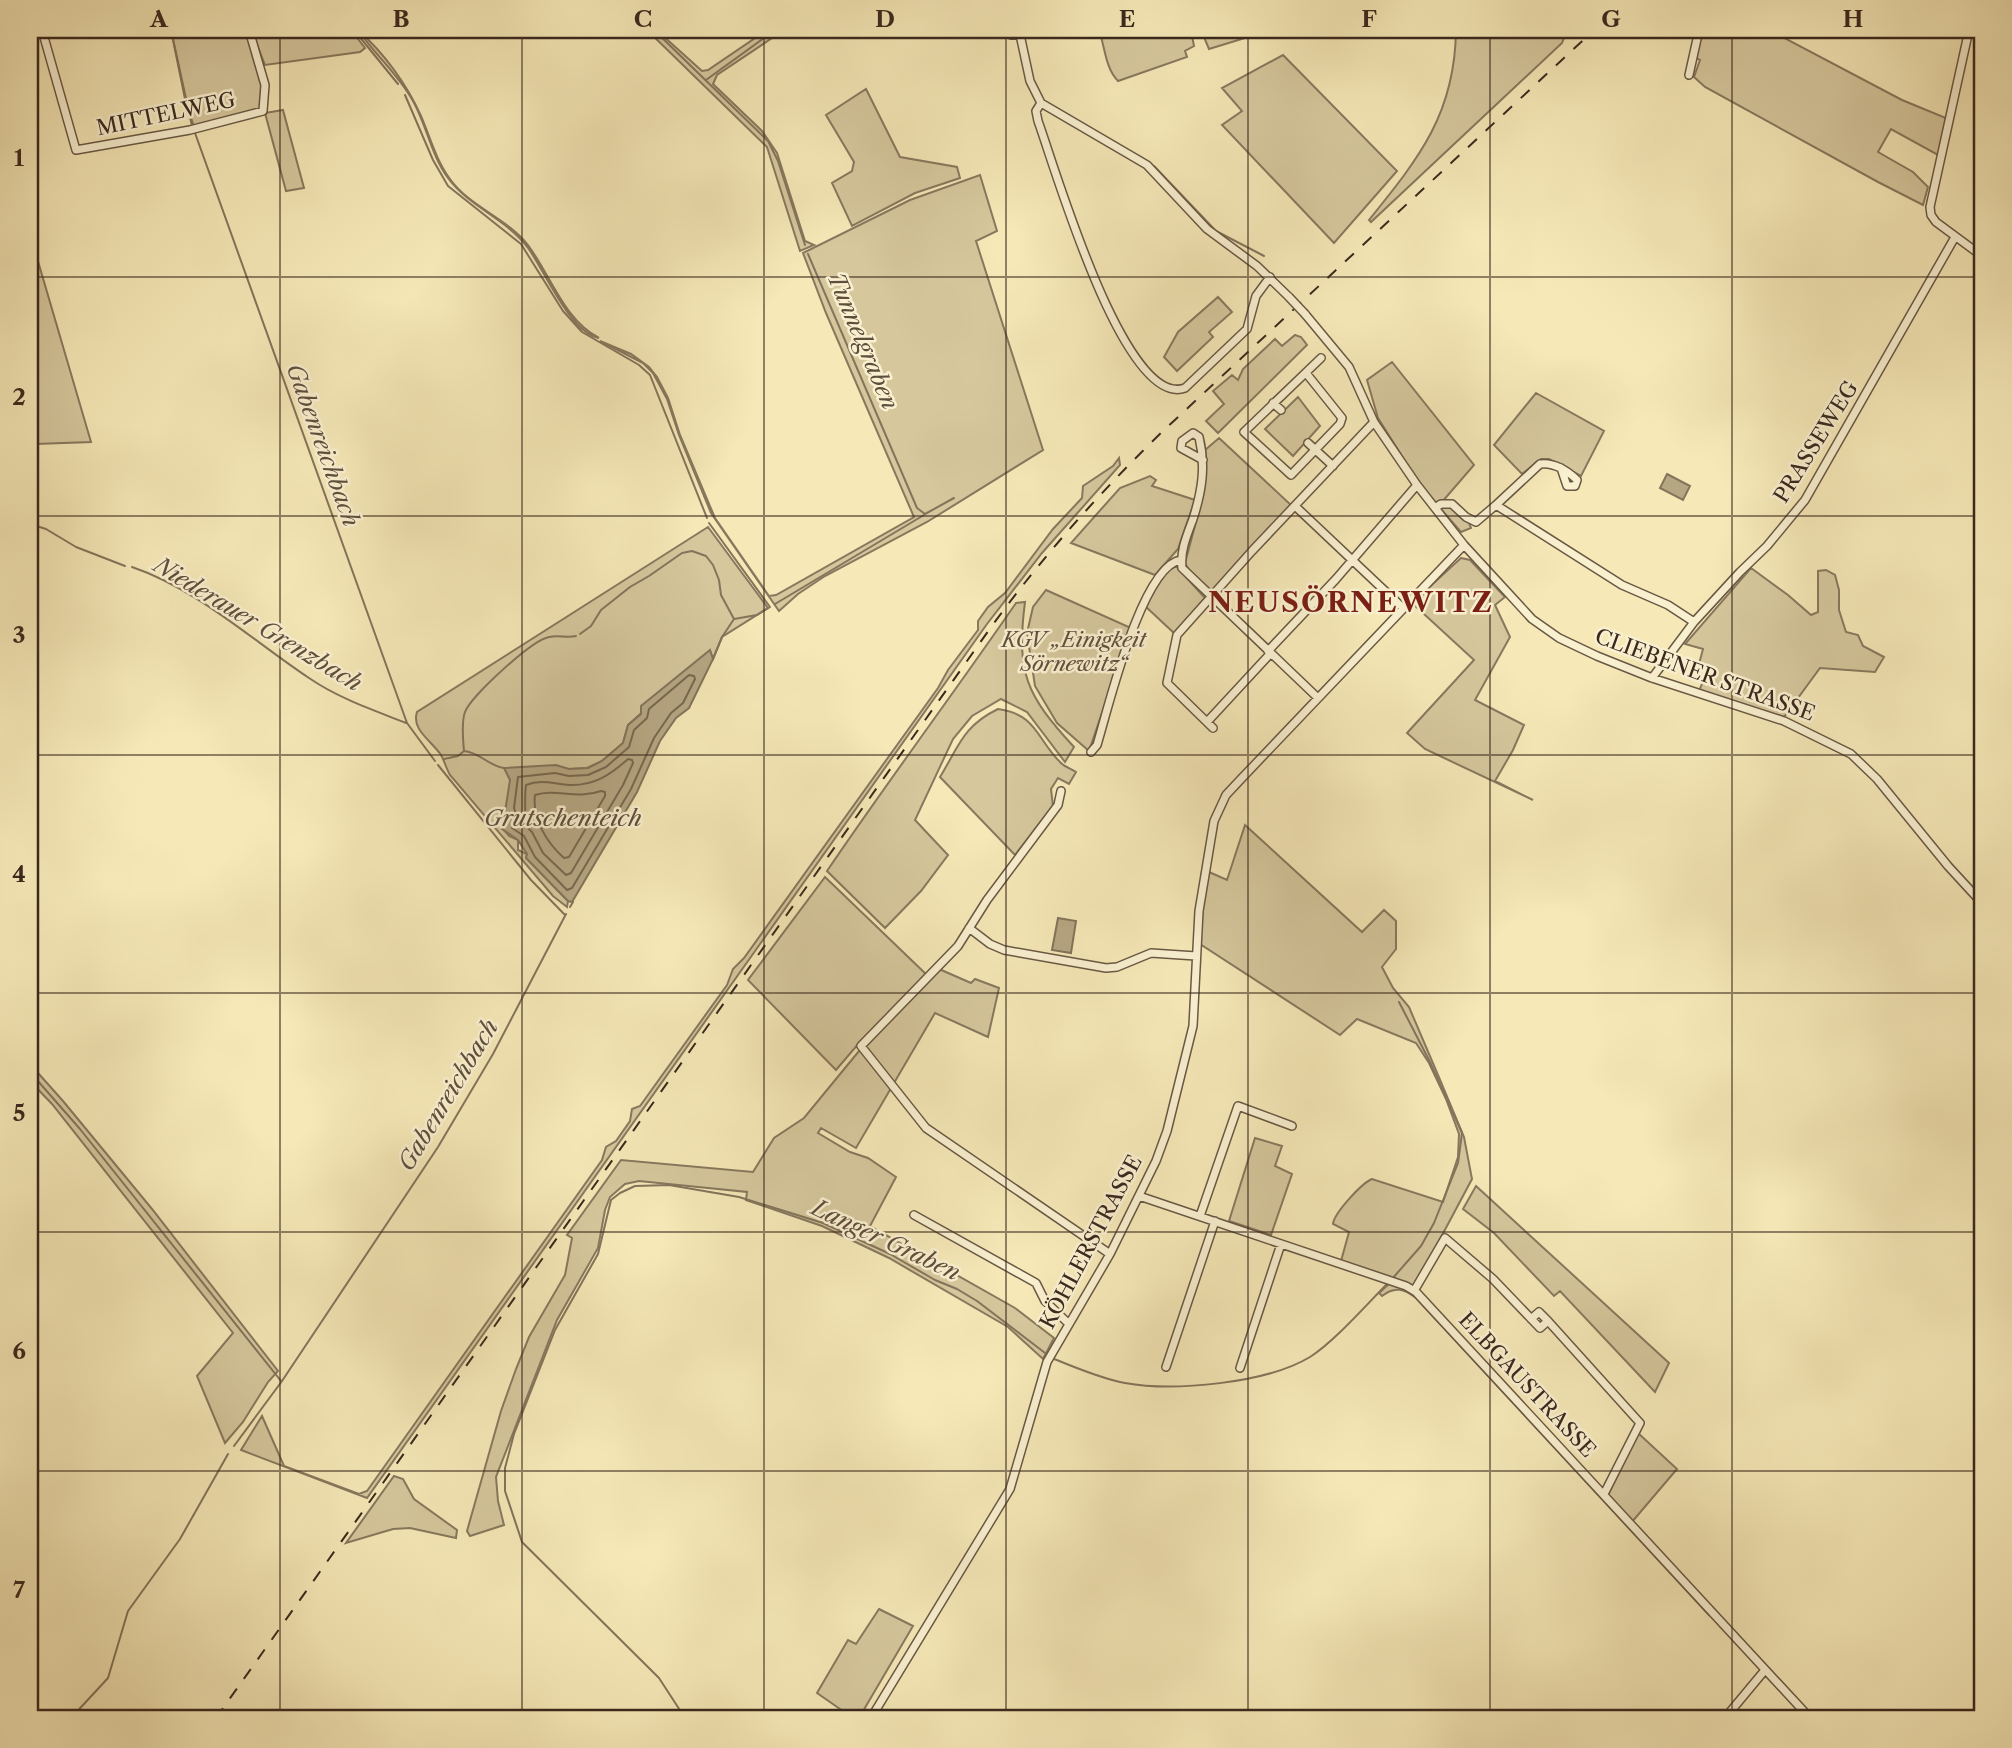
<svg xmlns="http://www.w3.org/2000/svg" width="2012" height="1748" viewBox="0 0 2012 1748" font-family="'Libre Caslon Text',serif">
  <style>
    .green { fill: #d6c79d; stroke: #88785e; stroke-width: 2 }
    .water { fill: #b6a783; stroke: #84745b; stroke-width: 2 }
    .lines { fill: none; stroke-linecap: round; stroke-linejoin: round }
    .shore { stroke: #786850; stroke-width: 2 }
    .stream { stroke: #84745b; stroke-width: 2 }
    .minor-casing { stroke: #695844; stroke-width: 10 }
    .minor { stroke: #f9f0d0; stroke-width: 7 }
    .rail { stroke: #3a281e; stroke-width: 2; stroke-dasharray: 12 12; stroke-linecap: butt }
    .minor-bridge-casing { stroke: #695844; stroke-width: 10; stroke-linecap: butt }
    .minor-bridge { stroke: #f9f0d0; stroke-width: 7 }
    .grid { fill: none; stroke: #3a281e; stroke-width: 2; stroke-opacity: 0.55 }
    .labels { text-anchor: middle; stroke-width: 5; stroke-linejoin: round; paint-order: stroke }
    .street-label { font-size: 21px; fill: #3a281e; stroke: #f9f0d0 }
    .park-label { font-size: 21px; font-style: italic; fill: #61503e; stroke: #f9f0d0 }
    .water-label { font-size: 23px; font-style: italic; fill: #5f4e3c; stroke: #f9f0d0 }
    .district-label { font-size: 28px; font-weight: bold; letter-spacing: 2px; fill: #7a1f14; stroke: #f9f0d0 }
    .neatline { fill: none; stroke: #3a281e; stroke-width: 2.5 }
    .grid-label { font-size: 23px; text-anchor: middle; font-weight: bold; fill: #3a281e }
  </style>
  <rect width="100%" height="100%" fill="#f6e8b7"/>
  <filter id="stains"><feTurbulence type="fractalNoise" baseFrequency=".00286" numOctaves="4"/><feColorMatrix values="0 0 0 0 .2 0 0 0 0 .09 0 0 0 0 .02 0 0 0 .5 -.17"/></filter>
  <radialGradient id="worn" r=".72"><stop offset=".6" stop-color="#630" stop-opacity="0"/><stop offset="1" stop-color="#630" stop-opacity=".3"/></radialGradient>
  <!-- green -->
  <path class="green" d="M171 30H247C254 53 271 86 259 109L194 127 185 99Z
    M251 30H351L365 48 360 52 265 65Z
    M358 30C383 52 407 84 421 116 430 137 436 160 450 179 470 207 507 218 528 245 551 276 564 320 599 338 570 333 545 271 528 248 507 219 469 207 448 178 431 155 427 126 413 101 398 74 375 55 358 30Z
    M647 30H661L662 35 702 71 708 70 767 30H784L717 75 713 84 762 131 777 153 805 241 814 245 800 251 767 147Z
    M1104 30H1199L1192 36 1194 46 1185 51 1187 57 1118 81C1106 69 1105 49 1100 33Z
    M1201 30H1271L1209 49Z
    M1456 30H1528L1525 33 1530 30H1567L1562 43 1371 222 1369 220C1419 158 1455 114 1456 30Z
    M1698 30H1769L1902 100 1946 118 1938 155 1891 129 1878 152 1913 172 1928 187 1923 205 1878 182 1705 87 1694 77 1700 60 1693 56Z
    M1283 55 1397 171 1334 243 1222 125 1242 111 1222 88Z
    M866 89 900 157 957 167 960 178 915 193 852 226 832 183 852 171 854 162 826 115Z
    M283 110 304 188 286 191 265 113Z
    M980 175 997 231 976 241 1043 450 927 522 825 576 798 594 779 611 711 513 679 435 667 399 653 373 643 363 600 341 631 354 649 367 657 377 668 398 680 435 715 518 769 596 776 595 914 517 826 313 803 253 910 200Z
    M30 234 91 442 36 444 30 426Z
    M1218 297 1232 312 1209 332 1213 337 1177 371 1164 357 1178 332Z
    M1295 335 1301 337 1307 345 1218 433 1206 421 1224 404 1213 391 1232 375 1238 380 1243 369 1275 339 1282 346Z
    M1392 362 1474 465 1442 502 1435 503 1412 472 1378 418 1367 380Z
    M1536 393 1604 431 1581 476 1549 459H1541L1522 474 1494 445Z
    M1298 397 1320 426 1293 456 1265 429Z
    M1219 438 1292 506 1212 592 1190 572 1185 563 1204 492 1206 471 1204 451Z
    M1119 458 1120 465 1042 553 987 624 367 1498 241 1450 262 1416 284 1466 359 1494 367 1491 602 1160 606 1147 616 1141 630 1121 632 1109 640 1106 727 985 733 969 744 958 938 688 948 670 978 630V621L988 607 1005 593 1053 529 1082 498 1083 486 1113 466Z
    M1150 476 1156 480 1152 486 1195 500 1178 549 1155 575 1071 543 1120 488Z
    M1442 506 1453 507 1469 523 1471 528 1461 532 1440 508Z
    M708 527 768 608 722 637 713 659 710 651 628 725 623 743 602 761 587 768 569 769 503 808 504 813 512 816 503 829 509 836 518 840V850L527 854 526 858 568 901 567 907 553 896 450 775C446 768 444 760 441 755 432 741 411 730 417 712Z
    M1461 558 1470 560 1505 597 1495 605 1510 637 1475 700 1524 725 1513 750 1495 781 1533 800 1425 749 1407 733 1474 660 1412 603Z
    M1176 566 1205 598 1175 634 1144 605 1162 575Z
    M1751 568 1788 595 1811 615 1818 612V571L1826 570 1835 575 1839 590V610L1846 632 1858 635 1863 646 1884 657 1875 672 1820 668 1784 717 1699 691 1709 667 1699 664 1703 649 1685 644Z
    M1046 590 1131 628 1089 751 1057 723 1035 686 1027 633 1033 607Z
    M1025 602C1016 673 1026 695 1074 747L1065 762 1027 712 1001 699 972 716 953 739 915 820 948 855 921 891 885 928 827 871C888 781 954 693 1016 603Z
    M998 709C1037 714 1037 740 1061 763 1065 767 1072 769 1076 772L1069 784 1058 778 1051 789 1053 806 1015 855 940 777C959 746 963 726 998 709Z
    M1245 825 1362 932 1384 910 1396 921V949L1382 967 1393 988 1409 1007 1438 1075 1464 1137 1472 1179 1415 1286 1341 1261 1349 1232 1333 1224C1334 1213 1362 1183 1372 1179L1443 1202 1458 1157 1459 1134 1446 1099 1429 1063 1416 1043 1357 1019 1340 1035 1200 944 1203 905 1209 872 1227 880Z
    M825 877 928 976 859 1043 836 1070 748 980Z
    M939 969 971 983 975 979 999 988 988 1037 935 1013 856 1148 821 1128 818 1133 850 1152 868 1158 896 1177 870 1226 1015 1308 1054 1338 1043 1359 1008 1327 889 1258 822 1226 746 1200 747 1192 639 1181 625 1184 610 1197 605 1210 598 1248 557 1320 496 1477 498 1501 504 1525 470 1536 467 1531 501 1411 516 1369 529 1337 565 1275 572 1238 567 1235 621 1160 753 1172 774 1138 804 1118 859 1051Z
    M30 1064 63 1101 152 1209 278 1371 268 1382 243 1422 225 1443 197 1376 233 1333 52 1104 30 1081Z
    M1255 1138 1282 1146 1275 1166 1292 1174 1271 1235 1229 1221Z
    M1476 1186 1669 1363 1655 1392 1560 1291 1554 1296 1494 1233 1463 1209Z
    M1390 1283 1404 1288 1423 1301 1711 1613 1709 1615 1416 1298C1404 1289 1395 1286 1382 1296L1379 1293Z
    M1638 1433 1677 1469 1632 1522 1608 1495Z
    M394 1476 403 1479 414 1499 457 1530 456 1538 410 1528 393 1529 346 1543Z
    M879 1609 913 1626 859 1718H853L817 1693 848 1640 856 1644Z"/>
  <!-- water -->
  <path class="water" d="M1667 474 1690 486 1683 500 1660 488Z
    M710 650 713 659 689 708 676 718 660 741 637 792 572 902 568 901 526 858 527 854 518 840 502 829 505 822 511 816 505 812 510 780 504 768 556 765 569 769 588 768 602 761 623 743 628 725 641 714V706Z
    M1058 918 1076 921 1071 953 1052 950Z"/>
  <g class="lines">
    <!-- shore -->
    <path class="shore" d="M689 675 694 676 695 679 683 703 671 713 654 738 631 789 572 888 567 890 535 857 524 836 512 828 517 818 514 808 518 777 555 773 569 776 588 775 606 767 629 747 634 730 647 718 649 709Z
      M628 759 632 760 633 763 623 785 571 873 566 875 543 853 532 832 525 825C526 812 524 800 526 785 541 779 554 784 569 785 594 786 610 775 628 759Z
      M601 791 605 792V796L569 857 564 858C547 843 532 819 535 795 556 788 576 800 601 791Z"/>
    <!-- stream -->
    <path class="stream" d="M171 30 192 126
      M354 30 398 84
      M654 30 768 141 778 161 805 245
      M706 80 775 30
      M405 95 433 160 448 186 521 244 563 311 582 332 639 365 650 375 707 518
      M195 133 407 723 435 761
      M1154 166 1216 231 1264 256
      M808 254 917 508 925 514 954 498
      M709 523 770 607 757 615 734 619 722 637 713 659
      M30 524 46 529 76 547 125 566
      M132 567C197 589 252 640 309 678 338 698 373 710 406 723
      M775 604 924 515
      M580 634 591 626 601 610 630 587 649 576 682 553 692 551 706 556 713 565 719 580 721 595 734 619
      M464 751C463 739 461 723 465 712 471 696 532 640 549 637 558 635 567 638 576 636
      M444 759 458 756 464 751C479 752 489 766 504 768
      M438 765 531 880 565 915
      M570 907 573 902
      M30 1072 80 1129 281 1381
      M1392 1279 1421 1246 1434 1223 1458 1163 1462 1133 1430 1062 1399 1002
      M1054 1359C1077 1368 1102 1379 1125 1383 1174 1392 1267 1383 1310 1357 1334 1342 1367 1304 1388 1283
      M234 1446 282 1381 438 1147 493 1054 566 914
      M71 1718 108 1678 128 1611 180 1539 228 1454
      M685 1718 659 1678 522 1542 505 1491V1468L514 1434 555 1330 598 1254 611 1200 620 1193 635 1186 669 1185 739 1197 823 1223 890 1254 935 1280 957 1289 977 1301 1049 1356"/>
    <!-- minor casing -->
    <g class="minor-casing">
      <path id="minor" d="M42 30 76 150 190 130 263 111 265 85 249 30
        M1003 30 1011 35H1020
        M1019 30 1030 81 1041 103 1147 165 1207 229 1257 266 1289 297
        M1969 30 1930 207 1931 215 1936 222 1982 256
        M1689 75 1699 30
        M1041 103 1036 111 1038 121C1054 164 1124 410 1185 388L1247 329 1256 296 1270 277
        M1305 314 1349 367 1374 422 1417 485 1464 545 1532 619 1559 638 1597 656 1652 678 1784 721 1851 754 1877 779 1948 866 1982 903
        M1306 373 1342 418 1340 424 1291 475 1244 432 1321 358
        M1273 403 1281 410
        M1308 443 1333 466
        M1203 460 1181 448 1182 441 1193 433 1199 437C1206 466 1202 491 1193 519 1187 535 1180 551 1182 568L1318 698
        M1561 468 1567 486H1575L1577 480C1568 471 1554 462 1540 464L1496 505 1622 585 1668 605 1694 622
        M1295 506 1403 608
        M1435 508 1441 504H1452L1466 517 1476 522 1496 505
        M1268 651 1336 579 1417 485
        M1652 678 1694 622 1740 572 1767 546 1805 500 1955 237
        M1207 722 1271 653
        M1213 728 1167 683 1177 635 1252 551 1374 422
        M1091 752 1097 745C1108 709 1142 565 1181 560
        M1061 791 1058 805 987 900 958 946 861 1046 926 1128 1110 1254
        M969 928 990 944 1004 950 1106 968 1117 967 1151 953 1196 956
        M1139 1196 1406 1286 1416 1292 1810 1718
        M914 1215 1036 1283 1045 1301 1068 1323
        M1200 1216 1238 1106 1292 1126
        M1414 1291 1445 1238 1493 1279 1540 1328 1548 1321 1640 1423 1604 1494
        M1531 1319 1539 1312 1548 1321
        M1166 1367 1215 1221
        M1240 1368 1281 1244
        M871 1718 1010 1489 1047 1362 1110 1254 1156 1161 1167 1131 1193 1026 1199 911 1214 821 1226 795 1241 779 1464 545
        M1725 1718 1765 1670"/>
    </g>
    <!-- minor -->
    <use href="#minor" class="minor"/>
    <!-- rail -->
    <path class="rail" d="M216 1718 994 623C1045 554 1101 491 1163 431L1594 30"/>
    <!-- minor-bridge casing -->
    <g class="minor-bridge-casing">
      <path id="minor-bridge" d="M1289 297 1305 314"/>
    </g>
    <!-- minor-bridge -->
    <use href="#minor-bridge" class="minor-bridge"/>
  </g>
  <!-- grid -->
  <path class="grid" d="M280 30V1718M522 30V1718M764 30V1718M1006 30V1718M1248 30V1718M1490 30V1718M1732 30V1718M30 277H1982M30 516H1982M30 755H1982M30 993H1982M30 1232H1982M30 1471H1982"/>
  <g class="labels">
    <!-- street labels -->
    <g class="street-label">
      <text transform="translate(166 114) rotate(-12)" y="7">MITTELWEG</text>
      <text transform="translate(1816 442) rotate(-58)" y="7">PRASSEWEG</text>
      <text transform="translate(1705 675) rotate(20)" y="7">CLIEBENER STRASSE</text>
      <text transform="translate(1091 1242) rotate(-62)" y="7">KÖHLERSTRASSE</text>
      <text transform="translate(1527 1385) rotate(47)" y="7">ELBGAUSTRASSE</text>
    </g>
    <!-- park labels -->
    <g class="park-label">
      <text x="1074" y="647">KGV „Einigkeit<tspan x="1074" dy="24">Sörnewitz“</tspan></text>
    </g>
    <!-- water labels -->
    <g class="water-label">
      <text transform="translate(863 341) rotate(67)" y="8">Tunnelgraben</text>
      <text transform="translate(323 445) rotate(70)" y="8">Gabenreichbach</text>
      <text transform="translate(258 624) rotate(31)" y="8">Niederauer Grenzbach</text>
      <text x="563" y="826">Grutschenteich</text>
      <text transform="translate(448 1095) rotate(-59)" y="8">Gabenreichbach</text>
      <text transform="translate(886 1240) rotate(25)" y="8">Langer Graben</text>
    </g>
    <!-- district labels -->
    <g class="district-label">
      <text x="1351" y="612">NEUSÖRNEWITZ</text>
    </g>
  </g>
  <!-- margin -->
  <rect width="2012" height="1748" fill="none" stroke="#f6e8b7" stroke-width="77"/>
  <rect x="38" y="38" width="1936" height="1672" class="neatline"/>
  <g class="grid-label">
    <text x="159" y="27">A</text>
    <text x="401" y="27">B</text>
    <text x="643" y="27">C</text>
    <text x="885" y="27">D</text>
    <text x="1127" y="27">E</text>
    <text x="1369" y="27">F</text>
    <text x="1611" y="27">G</text>
    <text x="1853" y="27">H</text>
    <text x="19" y="166">1</text>
    <text x="19" y="405">2</text>
    <text x="19" y="643">3</text>
    <text x="19" y="882">4</text>
    <text x="19" y="1121">5</text>
    <text x="19" y="1359">6</text>
    <text x="19" y="1598">7</text>
  </g>
  <rect width="100%" height="100%" filter="url(#stains)"/>
  <rect width="100%" height="100%" fill="url(#worn)"/>
</svg>
